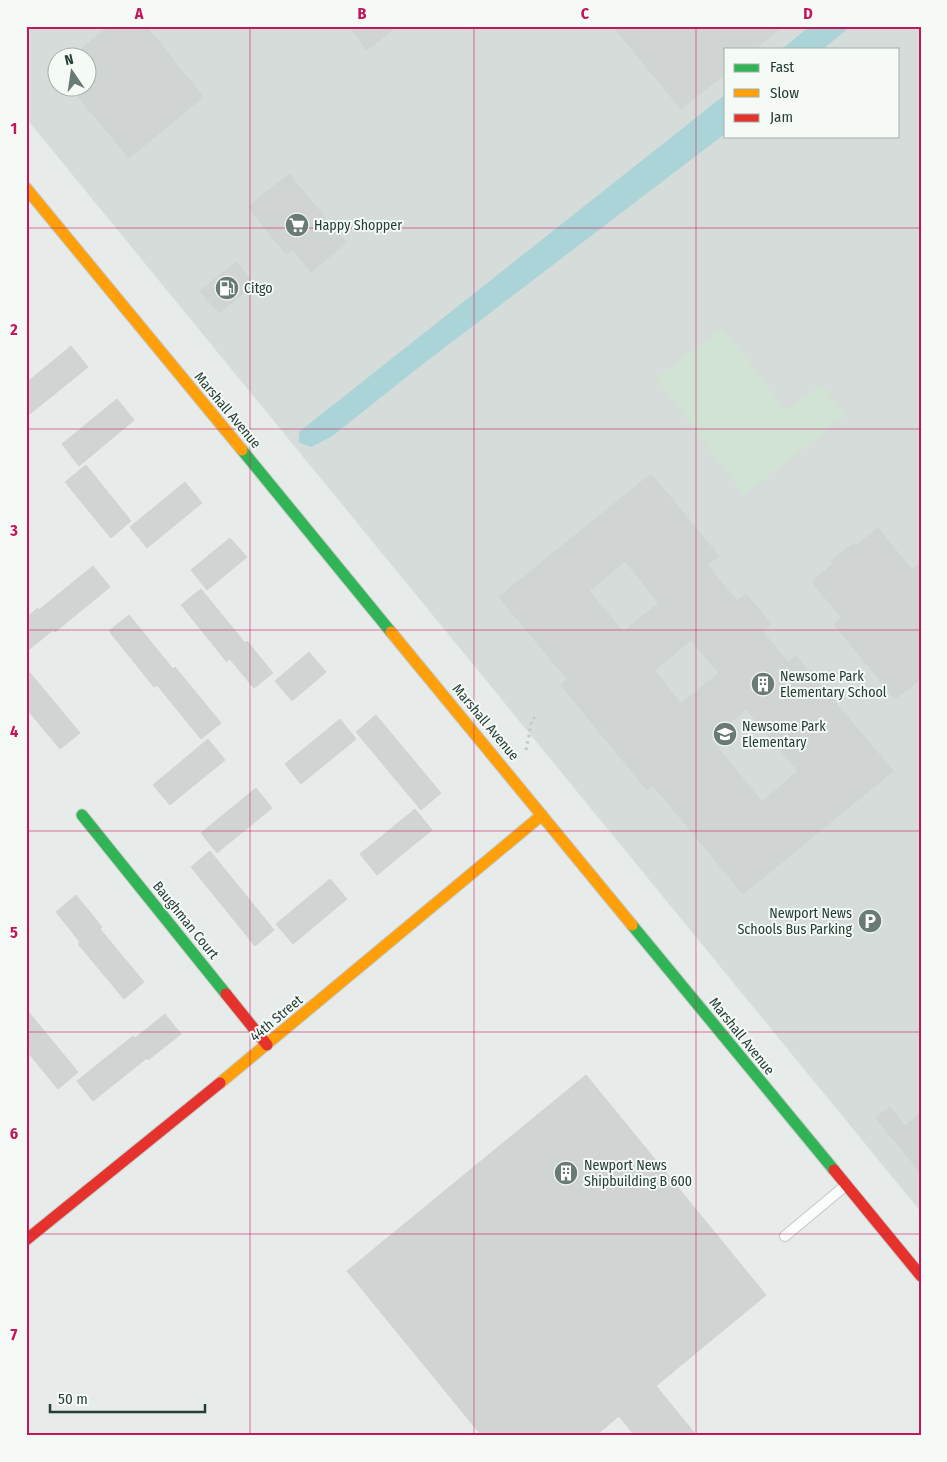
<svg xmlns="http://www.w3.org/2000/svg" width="947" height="1462" viewBox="0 0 947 1462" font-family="'Fira Sans Condensed',sans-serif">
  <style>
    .built { fill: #d5dcd9; fill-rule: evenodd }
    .green { fill: #d1e3d5 }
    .water { fill: #aad4d7 }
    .building { fill: #d0d4d2; stroke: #cfd4d2; fill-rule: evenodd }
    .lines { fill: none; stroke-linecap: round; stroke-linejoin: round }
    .lane-casing { stroke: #c4c8c6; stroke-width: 12 }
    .fast-casing { stroke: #c3c9c6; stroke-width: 13 }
    .slow-casing { stroke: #c3c9c6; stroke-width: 13 }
    .jam-casing { stroke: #c3c9c6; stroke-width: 13 }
    .path { stroke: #c2cbc7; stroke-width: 3; stroke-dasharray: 2.5 4; stroke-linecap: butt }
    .lane { stroke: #fbfcfc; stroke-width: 10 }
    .fast { stroke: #30b455; stroke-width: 11 }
    .slow { stroke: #ff9f0a; stroke-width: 11 }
    .jam { stroke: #e5322d; stroke-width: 11 }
    .grid { fill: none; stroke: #c2185b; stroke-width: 1; stroke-opacity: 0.55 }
    .labels { text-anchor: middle; stroke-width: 4; stroke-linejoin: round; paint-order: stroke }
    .poi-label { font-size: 14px; fill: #253e35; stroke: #f5faf7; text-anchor: start }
    .street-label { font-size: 14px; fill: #253e35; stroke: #f5faf7 }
    .neatline { fill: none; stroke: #c2185b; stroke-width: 2 }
    .grid-label { font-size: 16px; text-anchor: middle; font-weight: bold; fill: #c2185b }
  </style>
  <rect width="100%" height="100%" fill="#e7ebe9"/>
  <!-- built -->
  <path class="built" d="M26 26H921V1212L26 118ZM726 49H898V136H726ZM58 58H88V88H58Z"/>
  <!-- green -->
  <path class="green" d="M723 328 786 411 821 384 845 415 744 495 656 378Z"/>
  <!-- water -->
  <path class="water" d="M810 26H851L823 49H782Z
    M726 94V133L423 364 331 437 311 447 299 442V432Z"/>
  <!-- building -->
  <path class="building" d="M109 26H146L203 97 129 158 71 88H88V58H71Z
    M349 26H397L367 50Z
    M613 26H783L755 49H726V73L681 109Z
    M289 174 346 243 311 272 293 249 286 254 248 207Z
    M236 262 254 284 219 313 200 291Z
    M71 346 88 367 26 417V383Z
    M117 399 134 420 79 466 62 444Z
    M86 465 131 521 111 538 65 482Z
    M651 474 719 556 707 565 737 601 746 594 771 624 762 631 788 662 796 656 893 771 743 894 653 785 647 790 561 685 567 679 499 597ZM625 561 659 603 623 632 589 591ZM691 640 719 673 681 704 654 670ZM746 709 798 771 762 802 711 739Z
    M185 482 202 503 147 548 130 527Z
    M878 528 912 570 921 564V678L895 699 834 624 842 618 812 582 833 564 831 561 854 543 856 546Z
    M230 538 247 557 207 590 191 570Z
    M93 566 110 587 55 632 53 630 26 652V618L38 608 39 610Z
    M201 589 245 643 247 641 273 673 254 688 229 658 227 662 181 605Z
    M129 615 173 669 175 667 221 723 201 739 157 685 154 687 109 631Z
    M309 652 326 672 292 701 275 681Z
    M26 668 80 733 60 749 26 708Z
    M376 715 441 793 421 810 356 732Z
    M340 719 356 739 301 784 285 764Z
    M208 739 225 760 170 805 153 785Z
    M256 788 272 808 217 853 201 833Z
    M415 809 432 830 377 875 360 854Z
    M210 851 274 930 255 946 191 867Z
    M330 879 347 899 293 944 276 924Z
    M76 895 102 927 100 929 144 982 124 999 78 944 80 942 56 912Z
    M26 1009 78 1072 58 1089 26 1050Z
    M165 1014 181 1034 148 1060 147 1058 93 1101 77 1081 133 1036 135 1038Z
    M586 1075 766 1295 656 1386 697 1436H635L619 1416 595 1436H482L347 1271Z
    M890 1107 905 1126 921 1113V1173L876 1118Z"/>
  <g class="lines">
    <!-- lane casing -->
    <g class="lane-casing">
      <path id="lane" d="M785 1236 845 1186"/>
    </g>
    <!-- fast casing -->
    <g class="fast-casing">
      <path id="fast" d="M242 450 391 632
        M82 815 226 994
        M632 925 834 1170"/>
    </g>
    <!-- slow casing -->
    <g class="slow-casing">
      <path id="slow" d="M26 188 242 450
        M391 632 632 925
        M220 1083 542 815"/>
    </g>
    <!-- jam casing -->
    <g class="jam-casing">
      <path id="jam" d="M226 994 267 1045
        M834 1170 921 1276
        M26 1240 220 1083"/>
    </g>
    <!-- path -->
    <path class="path" d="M526 750 532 720 535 717"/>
    <!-- lane -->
    <use href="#lane" class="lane"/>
    <!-- fast -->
    <use href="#fast" class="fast"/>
    <!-- slow -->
    <use href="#slow" class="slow"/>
    <!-- jam -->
    <use href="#jam" class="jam"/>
  </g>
  <!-- grid -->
  <path class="grid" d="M250 26V1436M474 26V1436M696 26V1436M26 228H921M26 429H921M26 630H921M26 831H921M26 1032H921M26 1234H921"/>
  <!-- icons -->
  <defs>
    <g id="supermarket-disc" transform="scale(1.25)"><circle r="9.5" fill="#697b74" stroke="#f5faf7"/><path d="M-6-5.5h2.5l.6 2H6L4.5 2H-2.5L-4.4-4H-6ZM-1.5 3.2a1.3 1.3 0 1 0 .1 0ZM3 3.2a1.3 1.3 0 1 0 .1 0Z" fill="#fff"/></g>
    <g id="fuel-disc" transform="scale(1.25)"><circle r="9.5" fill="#697b74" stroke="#f5faf7"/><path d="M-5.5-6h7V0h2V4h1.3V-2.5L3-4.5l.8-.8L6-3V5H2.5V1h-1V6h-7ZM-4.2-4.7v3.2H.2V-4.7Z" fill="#fff"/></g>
    <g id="building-disc" transform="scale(1.25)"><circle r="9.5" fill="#697b74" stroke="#f5faf7"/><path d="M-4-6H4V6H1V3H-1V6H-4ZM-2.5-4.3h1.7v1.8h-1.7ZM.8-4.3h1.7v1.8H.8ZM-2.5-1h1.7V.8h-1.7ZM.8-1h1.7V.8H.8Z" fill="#fff"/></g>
    <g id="school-disc" transform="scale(1.25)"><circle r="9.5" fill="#697b74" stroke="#f5faf7"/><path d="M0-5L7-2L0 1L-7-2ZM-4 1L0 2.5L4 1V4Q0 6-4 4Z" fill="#fff"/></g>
    <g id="parking-disc" transform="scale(1.25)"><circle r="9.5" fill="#697b74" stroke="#f5faf7"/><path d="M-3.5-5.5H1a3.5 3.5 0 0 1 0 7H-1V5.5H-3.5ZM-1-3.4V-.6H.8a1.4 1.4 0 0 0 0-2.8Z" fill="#fff"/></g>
  </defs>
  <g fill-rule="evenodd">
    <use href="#supermarket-disc" x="297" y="225"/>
    <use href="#fuel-disc" x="227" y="288"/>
    <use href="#building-disc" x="763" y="684"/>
    <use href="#school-disc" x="725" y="734"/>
    <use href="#parking-disc" x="870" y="921"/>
    <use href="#building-disc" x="566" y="1173"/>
  </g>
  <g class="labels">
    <!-- poi labels -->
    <g class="poi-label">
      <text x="314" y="230">Happy Shopper</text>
      <text x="244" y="293">Citgo</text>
      <text x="780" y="681">Newsome Park<tspan x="780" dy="16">Elementary School</tspan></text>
      <text x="742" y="731">Newsome Park<tspan x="742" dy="16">Elementary</tspan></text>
      <text x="852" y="918" text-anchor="end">Newport News<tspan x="852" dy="16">Schools Bus Parking</tspan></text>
      <text x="584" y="1170">Newport News<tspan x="584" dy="16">Shipbuilding B 600</tspan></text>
    </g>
    <!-- street labels -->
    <g class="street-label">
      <text transform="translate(228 410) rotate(50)" y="5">Marshall Avenue</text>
      <text transform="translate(486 722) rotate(50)" y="5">Marshall Avenue</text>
      <text transform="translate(186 920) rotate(51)" y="5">Baughman Court</text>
      <text transform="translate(276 1018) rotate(-40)" y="5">44th Street</text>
      <text transform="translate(742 1036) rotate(51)" y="5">Marshall Avenue</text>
    </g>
  </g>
  <!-- border -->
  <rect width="947" height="1462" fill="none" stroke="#f5faf7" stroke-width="55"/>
  <!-- legend -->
  <rect x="724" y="48" width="175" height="90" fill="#f5faf7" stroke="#a2afa9"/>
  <rect x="734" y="64" width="25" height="8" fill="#30b455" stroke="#a2afa9"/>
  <text x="770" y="72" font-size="15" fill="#253e35">Fast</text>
  <rect x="734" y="89" width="25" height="8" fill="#ff9f0a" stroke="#a2afa9"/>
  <text x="770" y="98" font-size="15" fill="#253e35">Slow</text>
  <rect x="734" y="114" width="25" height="8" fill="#e5322d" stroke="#a2afa9"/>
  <text x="770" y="122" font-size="15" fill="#253e35">Jam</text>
  <!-- north arrow -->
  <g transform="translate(72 72) rotate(347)"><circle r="24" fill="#f5faf7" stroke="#a2afa9"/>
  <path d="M0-4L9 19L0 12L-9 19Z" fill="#697b74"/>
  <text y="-8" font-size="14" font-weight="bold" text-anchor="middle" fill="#253e35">N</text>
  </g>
  <!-- scale -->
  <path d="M50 1404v8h155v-8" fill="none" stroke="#253e35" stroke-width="2.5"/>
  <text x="58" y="1404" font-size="15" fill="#253e35" stroke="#f5faf7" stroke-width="4" paint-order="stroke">50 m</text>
  <rect x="28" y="28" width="892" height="1406" class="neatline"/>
  <g class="grid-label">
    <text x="139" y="19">A</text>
    <text x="362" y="19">B</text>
    <text x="585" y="19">C</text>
    <text x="808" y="19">D</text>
    <text x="14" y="134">1</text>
    <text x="14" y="335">2</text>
    <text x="14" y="536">3</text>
    <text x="14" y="737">4</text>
    <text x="14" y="938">5</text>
    <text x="14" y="1139">6</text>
    <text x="14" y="1340">7</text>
  </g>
</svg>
